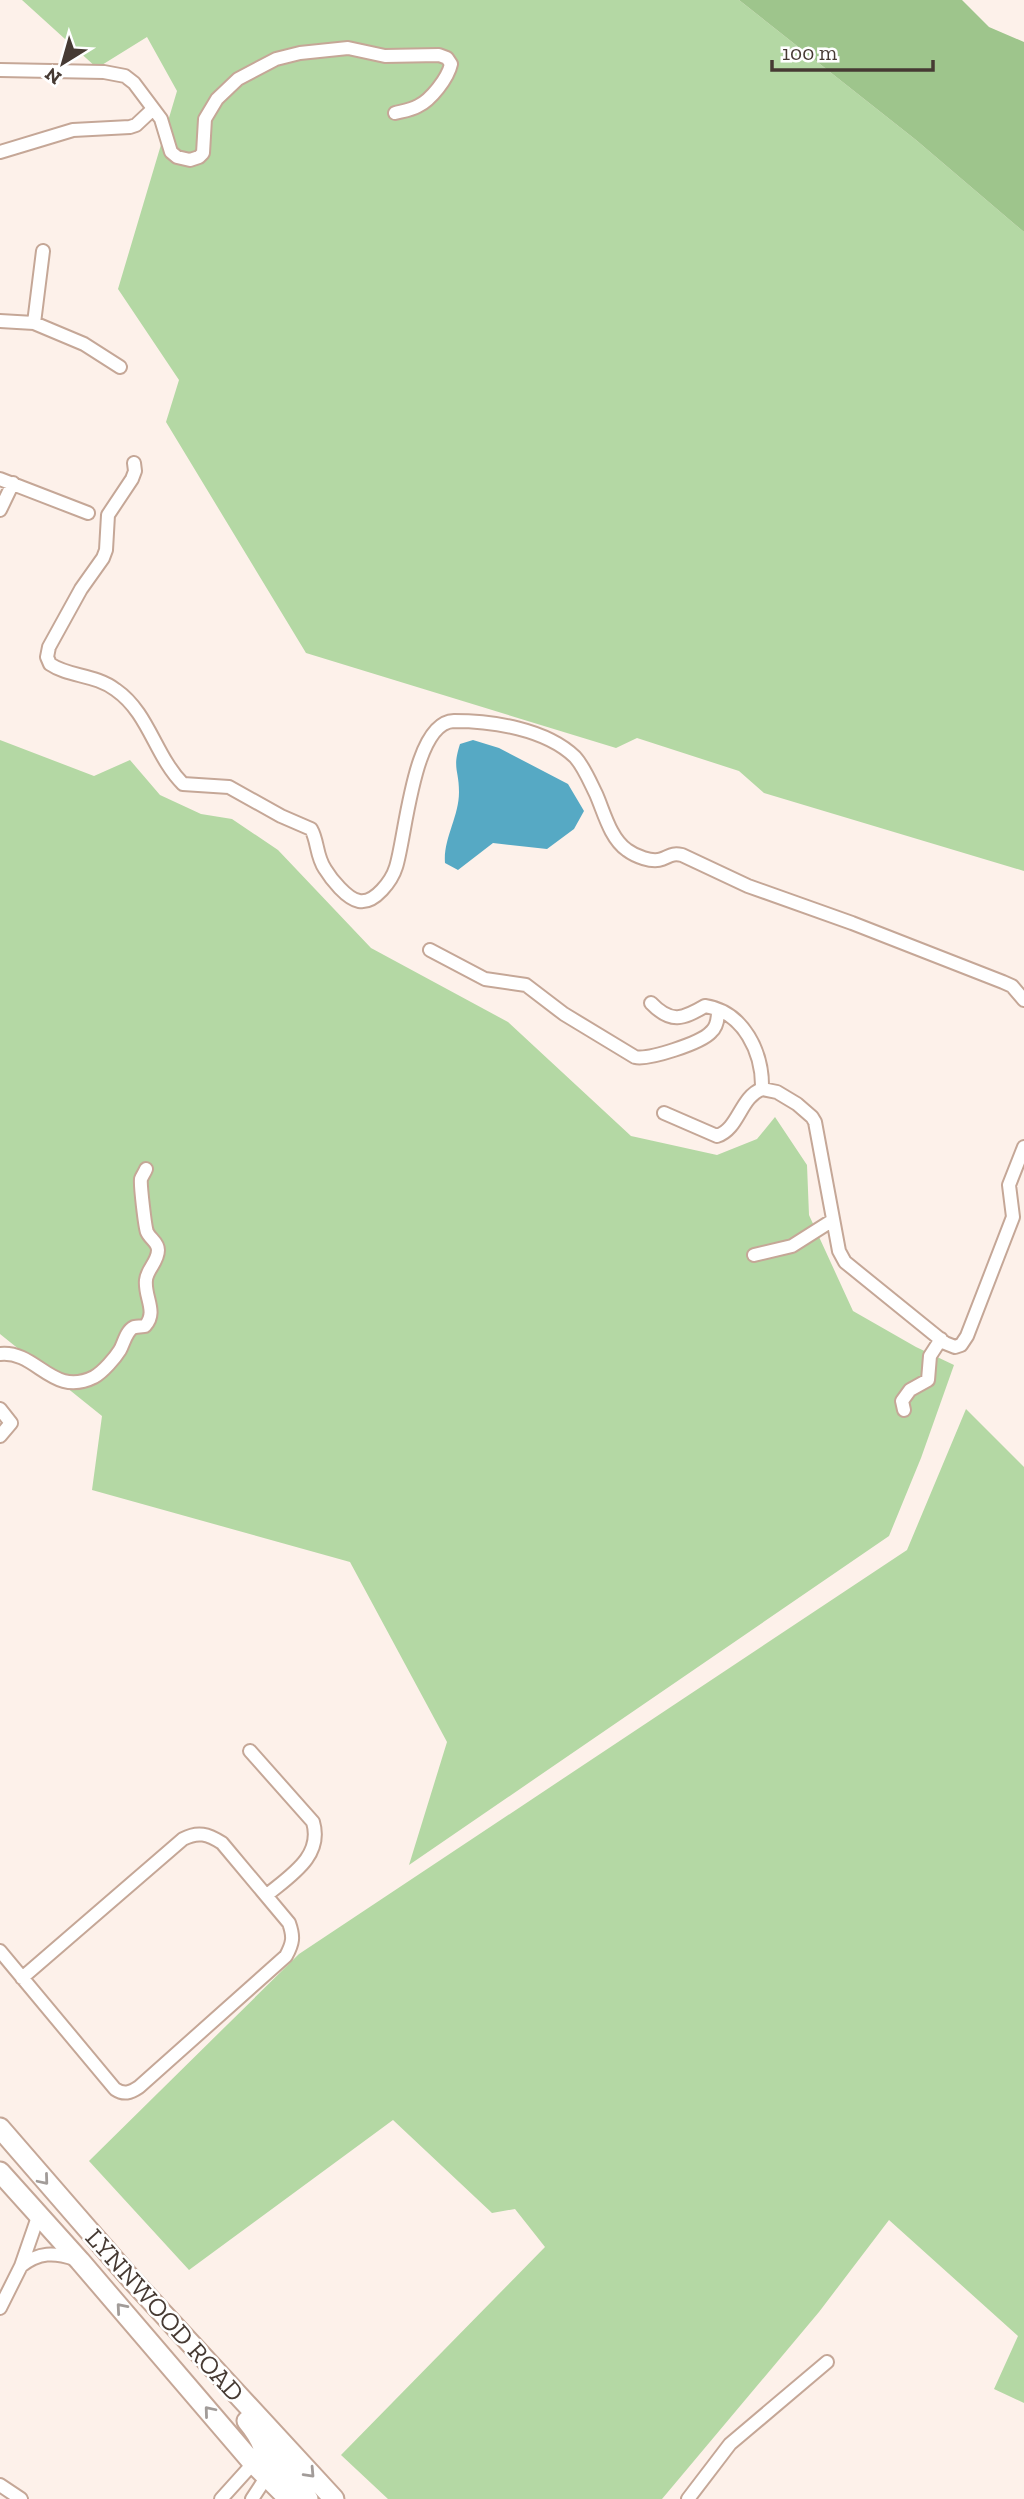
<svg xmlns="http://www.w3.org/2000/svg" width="1024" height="2499" viewBox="0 0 1024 2499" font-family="'Zilla Slab',serif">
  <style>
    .green { fill: #b4d8a4 }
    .forest { fill: #9ec58c }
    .water { fill: #56a9c4 }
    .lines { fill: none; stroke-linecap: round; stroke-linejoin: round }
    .street-casing { stroke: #c5a797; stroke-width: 16 }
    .primary-casing { stroke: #c5a797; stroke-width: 23 }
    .street { stroke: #fff; stroke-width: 12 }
    .primary { stroke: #fff; stroke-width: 19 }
    .oneway { stroke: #a29c99 }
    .labels { text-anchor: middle; stroke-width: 5; stroke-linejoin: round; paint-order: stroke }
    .street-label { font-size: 26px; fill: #463a33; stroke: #fff }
  </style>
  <rect width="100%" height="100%" fill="#fdf1ea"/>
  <!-- green -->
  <path class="green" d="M22 0H739L916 140 1024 232V871L764 793 739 771 637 738 616 748 306 653 166 422 179 380 118 289 177 91 147 37 97 68Z
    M0 740 94 776 130 760 160 795 201 814 232 819 278 850 371 948 508 1022 631 1136 717 1155 757 1139 775 1117 807 1165 809 1215 853 1311 916 1347 954 1365 921 1458 889 1536 409 1865 447 1742 350 1562 92 1490 102 1416 0 1334Z
    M966 1409 1024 1467V2403L994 2389 1018 2336 889 2220 819 2312 662 2499H388L341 2455 545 2247 515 2209 492 2213 393 2120 189 2270 89 2161 299 1954 907 1550Z"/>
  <!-- forest -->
  <path class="forest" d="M739 0H962L989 27 1024 42V232L916 140Z"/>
  <!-- water -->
  <path class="water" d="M473 740 499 748 568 784 584 811 574 829 547 849 493 843 458 870 445 863C443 839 459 817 459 792 459 769 452 769 460 744Z"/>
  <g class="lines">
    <!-- street casing -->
    <g class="street-casing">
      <path id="street" d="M0 70 104 72 125 76 134 83 161 119 171 152 177 157 190 160 199 157 203 153 205 119 217 99 238 79 276 59 300 53 348 48 385 56 439 55 447 58 451 64C448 78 431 100 418 106 411 110 403 111 395 113
        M0 152 73 130 130 127 136 125 152 110
        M0 321 34 323 84 344 120 367
        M34 323 43 251
        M134 463 135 471 132 479 108 515 106 550 103 558 81 589 49 647 47 657 50 664C69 677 95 674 116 690 149 713 155 756 183 784L229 787 281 816 311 829C318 841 316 856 325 869 331 879 347 899 359 901 375 904 392 880 396 867 406 836 413 722 454 721 493 721 546 729 575 757 584 767 590 782 596 794 604 812 610 838 627 850 635 856 652 863 662 859 670 856 672 853 682 855L748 886 852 923 1003 982 1012 986 1024 1000
        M0 479 88 513
        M0 510 13 483
        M430 950 485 979 526 985 564 1014 635 1057C649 1060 701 1043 711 1032 717 1027 718 1019 718 1011
        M651 1003C671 1024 683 1019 705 1006 744 1012 763 1053 762 1089
        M664 1113 717 1136C739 1129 740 1097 762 1089L777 1092 797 1104 812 1117 815 1122 839 1251 845 1262 945 1343 955 1347 961 1345 967 1336 1013 1217 1009 1185 1024 1147
        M754 1255 792 1246 833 1220
        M0 1354C37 1350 52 1398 94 1377 103 1372 115 1358 120 1350 124 1343 126 1331 134 1327 136 1327 143 1326 145 1326 158 1312 144 1297 146 1280 147 1269 158 1262 158 1250 158 1242 150 1239 147 1232 145 1227 140 1184 141 1179 142 1176 145 1172 146 1169
        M0 1409 11 1423 0 1436
        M904 1410 902 1401 910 1390 928 1380 930 1356 941 1339
        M250 1751 313 1822C323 1856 291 1875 267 1895
        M0 1951 115 2089C124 2095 130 2093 139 2087L286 1956C293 1943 294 1937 289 1923L222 1843C208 1834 198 1831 183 1839L22 1978
        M21 2266C39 2252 54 2252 75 2259
        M0 2308 21 2266 39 2214
        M0 2485 21 2499
        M221 2499 258 2458
        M252 2499 269 2473
        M688 2499 730 2444 827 2362"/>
    </g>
    <!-- primary casing -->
    <g class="primary-casing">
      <path id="primary" d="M0 2128 131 2279 334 2499
        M0 2172 80 2261 253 2463 289 2499
        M247 2421C262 2439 268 2454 267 2477
        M276 2442 277 2461 308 2499"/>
    </g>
    <!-- street -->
    <use href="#street" class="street"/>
    <!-- primary -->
    <use href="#primary" class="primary"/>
  </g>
  <!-- one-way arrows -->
  <defs><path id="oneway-chevron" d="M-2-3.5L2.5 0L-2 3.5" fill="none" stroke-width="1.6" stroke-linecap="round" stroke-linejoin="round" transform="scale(1.75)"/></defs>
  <g class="oneway">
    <use href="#oneway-chevron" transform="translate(44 2180) rotate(50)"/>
    <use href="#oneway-chevron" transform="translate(121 2308) rotate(-131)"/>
    <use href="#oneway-chevron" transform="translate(209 2411) rotate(-130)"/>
    <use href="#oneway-chevron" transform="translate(310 2473) rotate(47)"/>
  </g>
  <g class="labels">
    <!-- street labels -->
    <g class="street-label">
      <text transform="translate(165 2315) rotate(48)" y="9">LYNNWOOD ROAD</text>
    </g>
  </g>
  <!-- north arrow -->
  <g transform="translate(63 63) rotate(217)" stroke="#ffffff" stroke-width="5" paint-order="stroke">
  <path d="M0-5L12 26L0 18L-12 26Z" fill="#463a33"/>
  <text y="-10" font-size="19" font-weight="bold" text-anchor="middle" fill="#463a33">N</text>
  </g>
  <!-- scale -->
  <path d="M772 60v10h161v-10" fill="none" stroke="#463a33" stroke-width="3.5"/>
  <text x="782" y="60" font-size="21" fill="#463a33" stroke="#ffffff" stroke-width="5" paint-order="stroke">100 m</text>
</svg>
